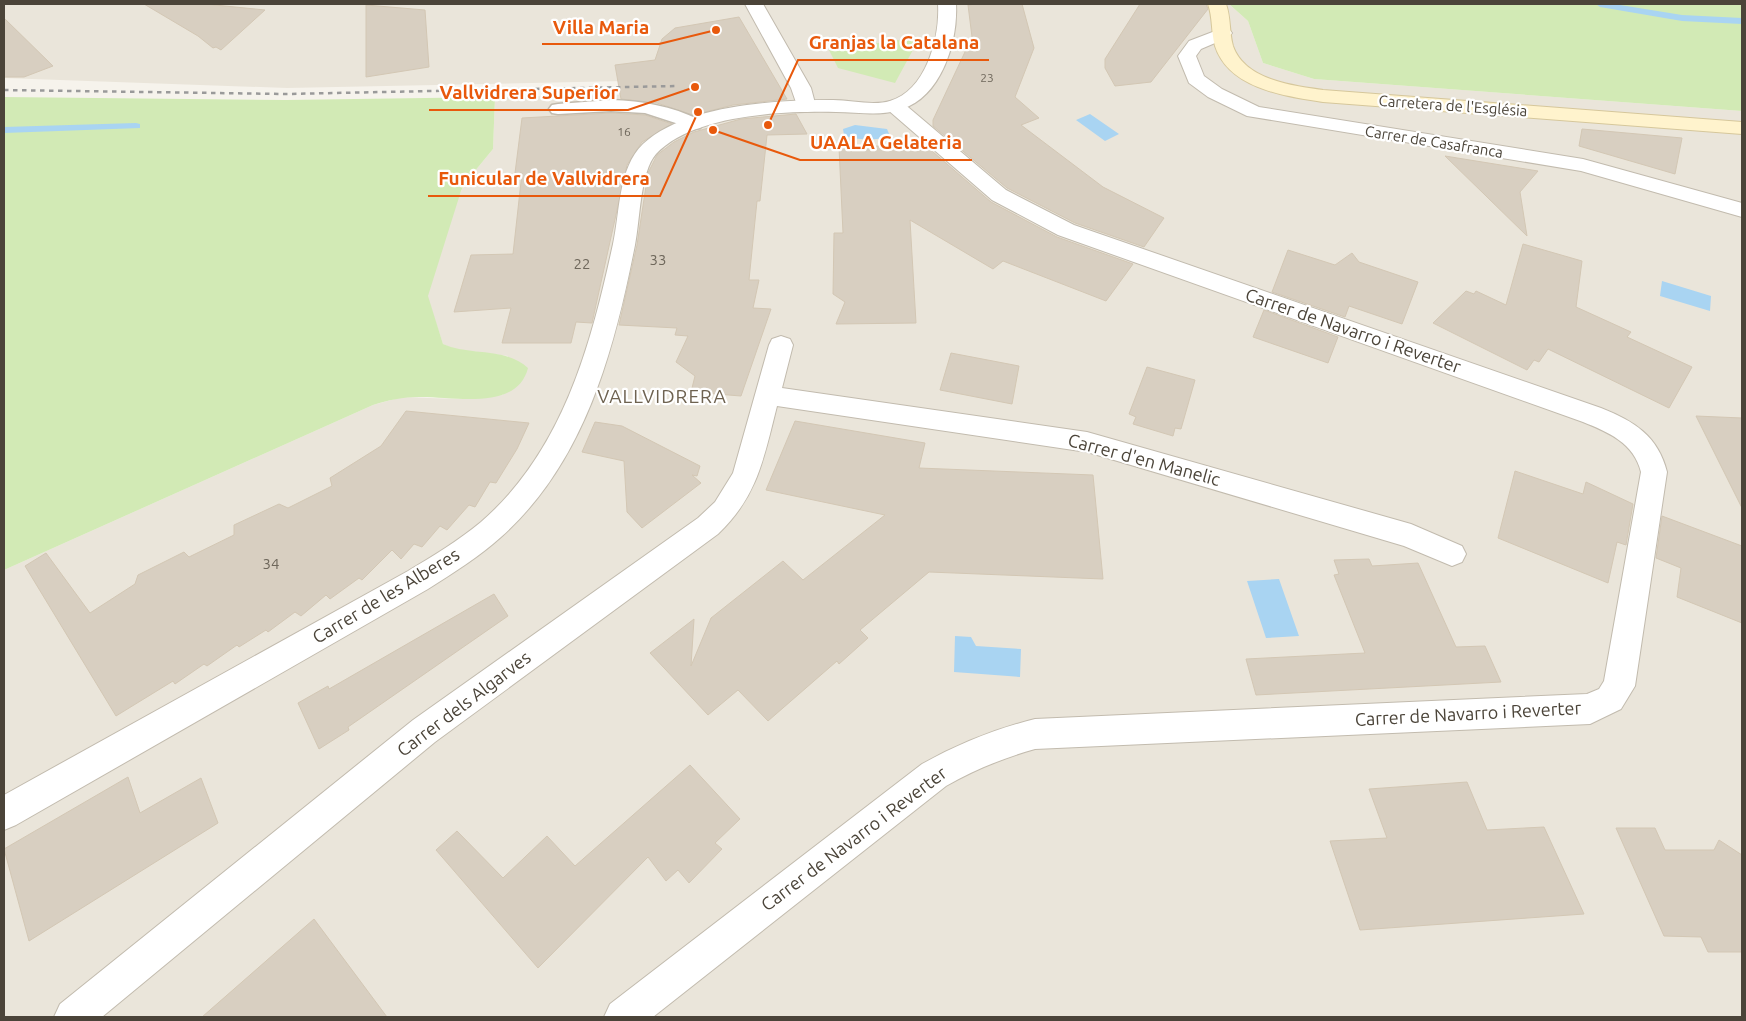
<svg xmlns="http://www.w3.org/2000/svg" width="1746" height="1021" viewBox="0 0 1746 1021" font-family="Ubuntu,sans-serif">
  <style>
    .residential { fill: #eae5da }
    .green { fill: #d2eab5 }
    .water { fill: #a9d4f2 }
    .lines { fill: none; stroke-linecap: round; stroke-linejoin: round }
    .stream { fill: #a9d4f2; fill-rule: evenodd }
    .building { fill: #d8cfc1; stroke: #d3c7b4 }
    .service-casing { stroke: #c2bbae; stroke-width: 3 }
    .minor-casing { stroke: #c2bbae; stroke-width: 2 }
    .tertiary-casing { stroke: #c2bbae; stroke-width: 2 }
    .secondary-casing { stroke: #d6c79b; stroke-width: 2 }
    .service { fill: #fff; fill-rule: evenodd }
    .minor { fill: #fff; fill-rule: evenodd }
    .tertiary { fill: #fff; fill-rule: evenodd }
    .secondary { fill: #fff3cd; fill-rule: evenodd }
    .rail { stroke: #9a9a9a; stroke-width: 2.5; stroke-dasharray: 4.5 4.5; stroke-linecap: butt }
    .labels { text-anchor: middle; stroke-width: 4.5; stroke-linejoin: round; paint-order: stroke }
    .far-number-label { font-size: 12px; fill: #6e675b }
    .far-street-label { font-size: 15px; fill: #4b4439; stroke: #fff }
    .number-label { font-size: 15px; fill: #6e675b }
    .street-label { font-size: 18px; fill: #4b4439; stroke: #fff }
    .neighbourhood-label { font-size: 19px; letter-spacing: 1px; fill: #6e6250; stroke: #fff }
    .leader { fill: none; stroke: #e8590c; stroke-width: 2 }
    .callout-dot { fill: #e8590c; stroke: #fff; stroke-width: 2 }
    .callout-label { font-size: 19px; text-anchor: middle; font-weight: bold; fill: #e8590c; stroke: #fff; stroke-width: 4.5; stroke-linejoin: round; paint-order: stroke }
  </style>
  <rect width="100%" height="100%" fill="#f6f3ec"/>
  <!-- residential -->
  <path class="residential" d="M4 4H1229L1248 21 1263 63 1314 79 1742 111V1017H4V570L373 405 402 397 458 399 503 395 508 356 454 349 443 344 427 296 457 200 465 183 493 149 495 97 619 95 625 81 287 88 4 78Z"/>
  <!-- green -->
  <path class="green" d="M1229 4H1742V111L1314 79 1263 63 1248 21Z
    M920 37 895 83 838 68 829 50Z
    M4 97 286 100 495 97 493 149 465 183 461 191 428 296 443 344C470 356 506 347 528 368 517 412 452 396 419 397 403 397 388 400 373 405L4 570Z"/>
  <!-- water -->
  <path class="water" d="M1090 114 1119 134 1105 141 1076 120Z
    M855 125 887 129 890 136C883 141 851 140 844 135L843 129Z
    M1662 281 1711 296 1710 311 1660 296Z
    M1279 579 1299 636 1266 638 1247 581Z
    M955 636 971 637 976 646 1021 649 1020 677 954 672Z"/>
  <g class="lines">
    <!-- stream -->
    <path class="stream" d="M1596 4H1614L1682 15 1742 18V24L1682 21 1600 7Z
      M136 123 140 124V128L4 133V127Z"/>
  </g>
  <!-- building -->
  <path class="building" d="M144 4H205L265 10 221 50 216 47 213 48 198 36Z
    M977 4H1022L1034 48 1015 97 1039 118 1021 125 1103 187 1164 218 1144 247 1075 223 1007 188 933 126V120L972 37 968 5Z
    M1140 4H1206L1208 9 1151 82 1115 86 1105 68V59Z
    M366 5 425 10 429 67 366 77Z
    M739 17 787 99 733 105 693 115 657 103 621 99 615 65 655 60 662 39 675 28Z
    M4 18 53 66 24 77H4Z
    M611 113 645 115 672 124 642 142 627 165 592 323 576 322 571 343H502L511 308 454 312 471 255 513 254 522 173H515L522 118Z
    M796 114 807 134 767 135 760 201H757L749 280H759L753 308 771 309 741 396 691 392 695 376 676 362 688 336 675 335 677 328 619 325 637 245 648 173 657 155 674 142 694 132 741 119Z
    M1582 129 1682 138 1675 174 1579 146Z
    M925 145 991 202 1057 237 1133 264 1106 301 1003 261 993 269 910 220 916 323 836 324 845 302 833 294 834 233H843L839 147Z
    M1445 156 1538 171 1520 192 1527 236Z
    M1523 244 1582 261 1576 307 1631 332 1627 337 1692 367 1669 408 1548 349 1539 362 1534 360 1527 370 1433 323 1466 291 1474 294 1476 291 1506 305Z
    M1288 250 1335 265 1352 253 1359 262 1418 282 1402 324 1349 306 1345 317 1272 292Z
    M1264 310 1338 337 1328 363 1253 337Z
    M951 353 1019 366 1012 404 940 390Z
    M1147 367 1195 380 1181 429 1175 428 1173 436 1133 424 1136 417 1129 414Z
    M406 411 529 423 517 449 496 483 490 482 475 507 469 505 447 530 440 526 422 547 414 544 401 559 392 550 362 580 359 578 330 599 326 595 301 616 295 612 268 632 266 630 239 647 237 645 207 666 204 664 175 684 173 681 116 716 25 566 46 553 90 613 135 584 138 575 184 552 189 557 234 535V525L279 504 288 508 332 486 330 478 381 446Z
    M1696 416 1742 418V508Z
    M795 421 925 443 919 468 1093 475 1103 579 929 572 860 630 868 638 839 664 837 661 768 721 738 690 708 715 650 653 694 619 691 666 711 618 783 561 803 580 885 515 766 490Z
    M595 422 622 426 700 466 697 476 692 475 701 483 642 528 627 512 624 461 582 452Z
    M1515 471 1583 494 1586 482 1633 504 1626 545 1617 542 1608 583 1498 538Z
    M1662 516 1742 546V623L1677 597 1681 568 1656 558Z
    M1369 559 1372 566 1418 563 1456 647 1485 646 1501 682 1256 695 1246 659 1365 653 1334 575 1339 574 1334 560Z
    M494 594 508 616 348 727 349 730 319 749 298 703 328 686 329 689Z
    M690 765 740 819 715 843 722 849 689 883 678 870 666 881 648 857 538 968 436 850 457 831 503 878 547 836 575 866Z
    M128 777 140 813 201 778 218 823 29 941 4 849Z
    M1467 782 1487 830 1544 827 1584 914 1360 930 1330 841 1387 838 1369 789Z
    M1616 828H1655L1665 850H1714L1719 840 1742 855V952H1708L1701 937 1664 936Z
    M314 919 387 1017H202Z"/>
  <g class="lines">
    <!-- service casing -->
    <g class="service-casing">
      <path id="service" d="M611 100C643 101 671 106 700 120L703 124 700 128 694 129 645 113 611 111 558 114 552 113 549 109 552 105 558 104Z"/>
    </g>
    <!-- minor casing -->
    <g class="minor-casing">
      <path id="minor" d="M745 4H763L811 88 816 107 813 111H799L791 88Z
        M1223 28 1229 29 1232 33 1229 37 1201 49 1196 56 1204 76 1222 89 1259 107 1583 159 1742 203V217L1581 171 1247 116 1208 97 1189 83 1178 56 1189 41Z
        M895 100 902 102 1006 190 1074 225 1601 408C1634 421 1658 436 1667 472L1635 686 1621 709 1590 724 1035 749C1003 758 974 770 946 786L653 1017H604L610 1004 922 764C958 744 995 729 1035 719L1587 694 1599 689 1604 681 1641 472C1634 443 1608 432 1583 422L1058 235 992 200 888 110 885 106 888 102Z
        M781 336 790 339 793 345 782 388 1087 432 1411 524 1462 546 1466 554 1462 562 1452 566 1404 546 1087 452 777 406C764 457 758 496 718 534L435 742 102 1017H54L60 1004 413 720 698 518 715 502 733 473 769 345 772 339Z"/>
    </g>
    <!-- tertiary casing -->
    <g class="tertiary-casing">
      <path id="tertiary" d="M938 4H956C958 41 942 96 902 109 881 117 858 112 836 112 784 111 694 114 656 154 640 172 640 221 635 245 614 351 585 462 501 537 479 557 453 573 428 589L16 825 4 830V795L408 571C433 556 458 541 481 522 563 451 591 345 613 244 620 213 618 168 643 144 686 104 777 100 833 100 851 100 873 106 890 101 927 90 940 36 938 4Z"/>
    </g>
    <!-- secondary casing -->
    <g class="secondary-casing">
      <path id="secondary" d="M1208 4H1226C1231 18 1229 32 1233 46 1245 80 1293 86 1323 90L1742 122V134L1323 102C1285 96 1229 89 1215 46 1211 32 1213 18 1208 4Z"/>
    </g>
    <!-- service -->
    <use href="#service" class="service"/>
    <!-- minor -->
    <use href="#minor" class="minor"/>
    <!-- tertiary -->
    <use href="#tertiary" class="tertiary"/>
    <!-- secondary -->
    <use href="#secondary" class="secondary"/>
    <!-- rail -->
    <path class="rail" d="M4 90 286 94 676 86"/>
  </g>
  <g class="labels">
    <!-- far-number labels -->
    <g class="far-number-label">
      <text x="987" y="82">23</text>
      <text x="624" y="136">16</text>
    </g>
    <!-- far-street labels -->
    <g class="far-street-label">
      <text transform="translate(1453 106) rotate(4)" y="5">Carretera de l'Església</text>
      <text transform="translate(1434 142) rotate(9)" y="5">Carrer de Casafranca</text>
    </g>
    <!-- number labels -->
    <g class="number-label">
      <text x="658" y="265">33</text>
      <text x="582" y="269">22</text>
      <text x="271" y="569">34</text>
    </g>
    <!-- street labels -->
    <g class="street-label">
      <text transform="translate(1353 331) rotate(19)" y="6">Carrer de Navarro i Reverter</text>
      <text transform="translate(1144 460) rotate(15)" y="6">Carrer d'en Manelic</text>
      <text transform="translate(386 596) rotate(-31)" y="6">Carrer de les Alberes</text>
      <text transform="translate(464 704) rotate(-37)" y="6">Carrer dels Algarves</text>
      <text transform="translate(1468 714) rotate(-3)" y="6">Carrer de Navarro i Reverter</text>
      <text transform="translate(854 839) rotate(-37)" y="6">Carrer de Navarro i Reverter</text>
    </g>
    <!-- neighbourhood labels -->
    <g class="neighbourhood-label">
      <text x="662" y="403">VALLVIDRERA</text>
    </g>
  </g>
  <!-- callouts -->
  <path class="leader" d="M716 30L659 44H542M768 125L798 60H989M695 87L628 110H429M713 130L800 160H972M698 112L660 196H428"/>
  <g class="callout-dot">
    <circle cx="716" cy="30" r="5"/>
    <circle cx="768" cy="125" r="5"/>
    <circle cx="695" cy="87" r="5"/>
    <circle cx="713" cy="130" r="5"/>
    <circle cx="698" cy="112" r="5"/>
  </g>
  <g class="callout-label">
    <text x="601" y="34">Villa Maria</text>
    <text x="894" y="49">Granjas la Catalana</text>
    <text x="529" y="99">Vallvidrera Superior</text>
    <text x="886" y="149">UAALA Gelateria</text>
    <text x="544" y="185">Funicular de Vallvidrera</text>
  </g>
  <!-- border -->
  <rect width="1746" height="1021" fill="none" stroke="#4b4439" stroke-width="10"/>
</svg>
